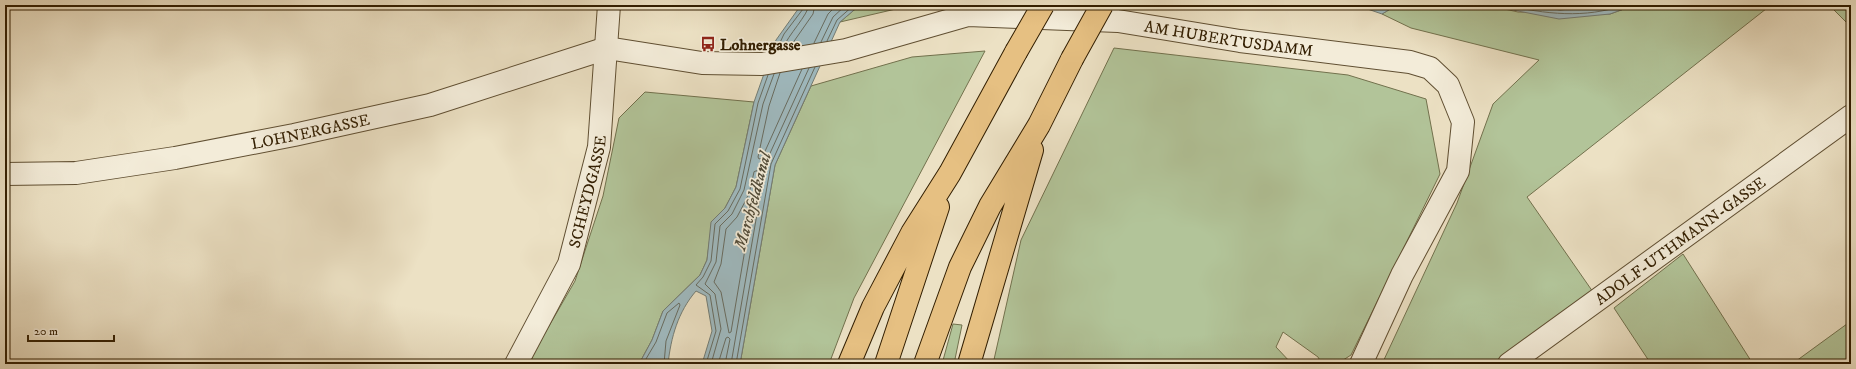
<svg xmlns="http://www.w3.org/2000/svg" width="1856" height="369" viewBox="0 0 1856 369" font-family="'IM FELL DW Pica',serif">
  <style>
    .green { fill: #b2c499; stroke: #72714d }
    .water { fill: #9fbac0; stroke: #737c74 }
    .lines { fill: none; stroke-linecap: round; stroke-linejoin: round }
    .shore { stroke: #686c60; stroke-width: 1 }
    .minor-casing { stroke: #604f32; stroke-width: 24 }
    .motorway-casing { stroke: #321e01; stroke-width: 24 }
    .minor { stroke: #f3ecd9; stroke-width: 22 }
    .motorway { stroke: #e6c082; stroke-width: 22 }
    .motorway-bridge-casing { stroke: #321e01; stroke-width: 24; stroke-linecap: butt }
    .motorway-bridge { stroke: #e6c082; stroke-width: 22 }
    .labels { text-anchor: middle; stroke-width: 3.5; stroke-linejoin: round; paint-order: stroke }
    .street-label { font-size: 16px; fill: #321e01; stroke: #f3ecd9 }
    .poi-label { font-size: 16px; font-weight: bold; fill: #321e01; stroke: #f3ecd9; text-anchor: start }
    .water-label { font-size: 17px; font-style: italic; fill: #534d3a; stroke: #f3ecd9 }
  </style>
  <rect width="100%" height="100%" fill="#ece1c4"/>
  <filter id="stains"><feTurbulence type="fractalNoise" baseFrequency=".005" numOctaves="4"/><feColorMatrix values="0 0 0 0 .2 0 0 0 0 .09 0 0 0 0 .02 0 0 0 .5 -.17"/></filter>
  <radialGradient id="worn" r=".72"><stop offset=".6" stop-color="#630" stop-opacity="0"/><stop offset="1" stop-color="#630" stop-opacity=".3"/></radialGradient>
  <!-- green -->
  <path class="green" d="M860 5H913L840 22Z
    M1397 5H1487L1518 12 1610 14 1635 5H1771L1527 197 1593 292 1495 364H1382L1457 203 1493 104 1539 60 1411 28 1382 14Z
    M1829 5H1851V27Z
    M1114 48 1348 75 1426 99 1440 174 1351 355 1337 364H1322L1318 357 1283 332 1276 347 1292 364H993L1021 240Z
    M985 51 854 298 829 364H740L775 165 811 86 912 57Z
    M645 92 754 102 736 187 725 208 712 222 707 260 700 275 663 311 652 340 639 364H527L575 281 603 196 619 118Z
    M1683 254 1753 364H1651L1614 308Z
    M1851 321V364H1792Z
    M953 324 962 325 954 364H942Z"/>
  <!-- water -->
  <path class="water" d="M801 5H860L840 22 775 165 740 364H702L712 331 706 296 696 291C678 312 671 337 668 364H639L652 340 663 311 700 275 707 260 711 222 725 208 736 187 754 102 776 40Z
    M1356 5H1397L1382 14Z
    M1487 5H1635L1610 14 1559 19Z"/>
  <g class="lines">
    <!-- shore -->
    <path class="shore" d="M1505 5C1545 14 1585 19 1624 5
      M1530 5 1560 10 1609 5
      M827 41 837 20 854 5
      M821 42 833 17 846 5
      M814 43 828 14 837 5
      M790 47 813 14 815 5
      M783 48C788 35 808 15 809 5
      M777 49 784 34 803 9 804 5
      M780 73 769 106 758 157 759 159 762 158 802 69
      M757 171 758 173 732 326 731 332 729 333 721 292 714 282 721 264 726 229 737 217 749 194 754 172Z
      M643 364 656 342 667 313 679 303 680 305 666 341 664 364
      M706 364 716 331 710 295 696 285 703 277 711 261 715 224 728 211 740 189 758 103 768 75
      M711 364 721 329 715 294 705 284 716 262 720 226 732 214 744 190 763 104 774 74
      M718 364 726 338 728 337 730 339 725 364
      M731 364 766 162 809 68
      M736 364 771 164 815 67"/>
    <!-- minor casing -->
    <g class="minor-casing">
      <g id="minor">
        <path id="s1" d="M5 174 76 173 175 158 294 135 430 105 607 48 702 63 762 64 846 50 968 15 1118 21 1240 41 1410 62 1430 68 1448 85 1463 122 1458 171 1402 275 1361 364"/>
        <path id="s2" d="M516 364 569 264 599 147 609 5"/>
        <path id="s3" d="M1509 364 1851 116"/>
      </g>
    </g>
    <!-- motorway casing -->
    <g class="motorway-casing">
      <path id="motorway" d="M849 364 873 307 912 233 950 173 1016 52
        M886 364 938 207
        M925 364 960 267 990 206 1039 125 1072 59
        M969 364 1032 150"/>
    </g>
    <!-- minor -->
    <use href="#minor" class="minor"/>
    <!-- motorway -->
    <use href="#motorway" class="motorway"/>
    <!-- motorway-bridge casing -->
    <g class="motorway-bridge-casing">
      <path id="motorway-bridge" d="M1016 52 1043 5
        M1072 59 1102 5"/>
    </g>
    <!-- motorway-bridge -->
    <use href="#motorway-bridge" class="motorway-bridge"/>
  </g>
  <!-- icons -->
  <defs>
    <g id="bus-bare" transform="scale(1.2)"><path d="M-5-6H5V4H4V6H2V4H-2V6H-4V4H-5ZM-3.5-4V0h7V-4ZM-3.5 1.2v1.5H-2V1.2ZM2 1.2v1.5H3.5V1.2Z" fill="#8f2418" stroke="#f3ecd9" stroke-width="2.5" paint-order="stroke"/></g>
  </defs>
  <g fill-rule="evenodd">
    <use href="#bus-bare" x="708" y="44"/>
  </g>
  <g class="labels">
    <!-- street labels -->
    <g class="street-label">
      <text dy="6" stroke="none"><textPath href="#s1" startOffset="1248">AM HUBERTUSDAMM</textPath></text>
      <text dy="6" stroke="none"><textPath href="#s1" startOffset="309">LOHNERGASSE</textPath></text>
      <text dy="6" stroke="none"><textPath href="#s2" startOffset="188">SCHEYDGASSE</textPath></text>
      <text dy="6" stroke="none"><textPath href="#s3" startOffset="211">ADOLF-UTHMANN-GASSE</textPath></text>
    </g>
    <!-- poi labels -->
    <g class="poi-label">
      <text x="720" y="50">Lohnergasse</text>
    </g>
    <!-- water labels -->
    <g class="water-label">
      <text transform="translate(752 201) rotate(-75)" y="6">Marchfeldkanal</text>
    </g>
  </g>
  <!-- margin -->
  <rect width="1856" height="369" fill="none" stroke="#ece1c4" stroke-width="20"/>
  <rect x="6" y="6" width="1844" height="357" fill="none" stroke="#321e01" stroke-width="2"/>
  <rect x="10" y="10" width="1836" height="349" fill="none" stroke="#321e01"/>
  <!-- scale -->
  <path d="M28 335v6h86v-6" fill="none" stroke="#321e01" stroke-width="2"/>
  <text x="34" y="335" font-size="12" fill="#321e01" stroke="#f3ecd9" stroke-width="3" paint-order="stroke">20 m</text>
  <rect width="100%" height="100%" filter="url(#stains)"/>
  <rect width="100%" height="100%" fill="url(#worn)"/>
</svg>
